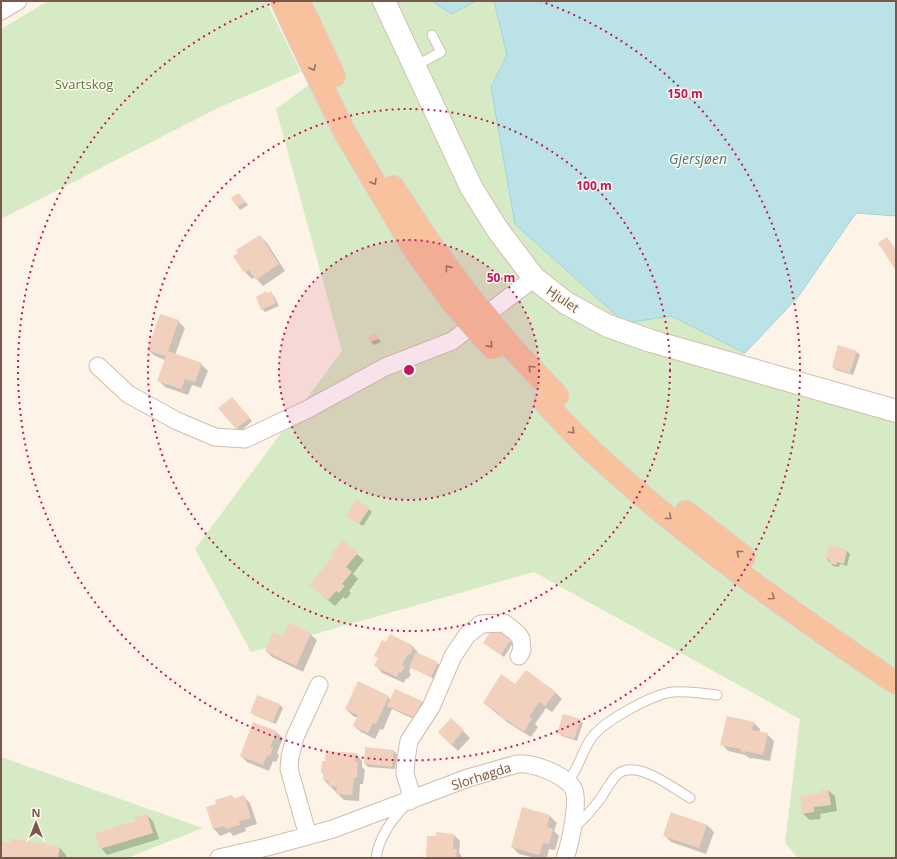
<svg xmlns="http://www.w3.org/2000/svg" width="897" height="859" viewBox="0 0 897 859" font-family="'Open Sans',sans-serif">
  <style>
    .green { fill: #d6ebc5 }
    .water { fill: #bbe3e7; stroke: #a1d3d9 }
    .shadow { fill: #0003 }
    .building { fill: #f2d0be }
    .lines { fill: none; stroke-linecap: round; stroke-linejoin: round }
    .service-casing { stroke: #d1bcaf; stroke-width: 11 }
    .minor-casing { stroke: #d1bcaf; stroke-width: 19 }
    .secondary-casing { stroke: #d4bcad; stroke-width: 24 }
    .trunk-casing { stroke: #d9d0cd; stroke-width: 24 }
    .service { stroke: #fff; stroke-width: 9 }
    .minor { stroke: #fff; stroke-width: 17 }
    .secondary { stroke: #fff; stroke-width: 22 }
    .trunk { stroke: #f9c29e; stroke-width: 22 }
    .trunk-bridge-casing { stroke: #d9d0cd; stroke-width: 24; stroke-linecap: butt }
    .trunk-bridge { stroke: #f9c29e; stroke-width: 22 }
    .oneway { stroke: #987260 }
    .ring { fill: none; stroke: #c2185b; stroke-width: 2; stroke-dasharray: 2 4 }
    .labels { text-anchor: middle; stroke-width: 3; stroke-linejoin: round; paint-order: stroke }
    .park-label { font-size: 13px; fill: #577c42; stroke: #fff7ed }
    .street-label { font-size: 13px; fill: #77584b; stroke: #fff7ed }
    .water-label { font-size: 14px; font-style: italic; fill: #417b83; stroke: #fff7ed }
    .centre { fill: #c2185b; stroke: #fff7ed; stroke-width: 2 }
    .ring-label { font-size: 12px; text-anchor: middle; font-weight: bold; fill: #c2185b; stroke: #fff7ed; stroke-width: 3; stroke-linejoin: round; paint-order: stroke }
  </style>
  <rect width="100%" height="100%" fill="#fdf3e7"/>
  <!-- green -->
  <path class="green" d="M48 1H266L301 72 218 108 1 219V29Z
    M313 1H432L453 14 476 1H494L507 55 491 87 515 224 625 323 671 316 745 353 741 366 896 411V858H798L785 843 800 719 534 572 251 652 195 549 342 351 276 109 337 64Z
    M1 757 203 828 127 858H1Z"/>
  <!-- water -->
  <path class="water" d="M432 1H476L452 14Z
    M494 1H896V216L856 213 798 297 745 353 671 316 625 323 515 224 491 87 507 55Z"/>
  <!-- shadow -->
  <path class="shadow" d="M239 194 248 205 240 210 232 198Z
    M260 236 267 243 285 271 263 286 255 277 252 279 245 272Z
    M271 293 274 296 279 306 265 312 262 309 267 294Z
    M178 321 185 328 175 355 201 364 208 371 201 388 192 385 188 395 165 387 158 380 165 360 155 356 148 350Z
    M376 335 381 342 374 345 371 342Z
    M857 352 860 355 853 375 836 370 833 367Z
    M235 401 252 421 240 432 220 408Z
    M369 509 372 512 363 526 347 516Z
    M847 551 850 554 847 566 840 564 839 567 833 566 826 558Z
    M357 554 364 560 353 574 358 579 349 591 351 593 346 599 343 597 335 606 317 591 335 556Z
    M493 629 513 643 504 657 484 643Z
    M310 634 317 640 303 672 272 657 266 651 283 637Z
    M386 643 411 645 418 652 417 653 437 663 440 666 434 679 411 667 409 672 411 674 408 679 406 678 404 683 382 673 376 666 379 659 376 656Z
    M516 686 555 692 562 699 552 712 546 708 535 724 538 727 531 737 507 722 484 703Z
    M396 690 422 702 425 705 418 721 392 709 383 730 380 729 375 739 361 732 354 726 358 718 353 716 346 709 388 697 391 700Z
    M280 705 283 708 276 724 254 715 251 712Z
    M451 719 470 738 458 751 439 732Z
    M580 720 583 723 577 741 562 736 558 733Z
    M753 722 760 729 759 733 767 734 774 741 770 761 751 758V759L745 755 728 751 722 744Z
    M276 732 283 738 277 753 279 756 276 762 273 761 269 771 247 762 241 756Z
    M394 751 397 754 395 769 368 767 365 764Z
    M356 754 362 761V767L365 770 363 784H360L359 801 344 800 324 780V775L322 772Z
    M828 790 835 796 837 811 820 814 821 819 810 820 803 814Z
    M232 796 234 799 243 796 250 803 257 824 245 828 246 831 233 836 230 832 220 836 214 829 207 808 218 804Z
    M523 808 550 816 557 823 554 831 559 836 555 850 549 849 547 858H535L519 854 512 847Z
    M671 813 707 825 714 832 706 854 671 842 664 835Z
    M147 815 153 821 159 839 107 855 101 848Z
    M454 835 460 841 459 853 463 858H426Z
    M2 843 60 848 66 855V858H1Z"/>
  <!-- building -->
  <path class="building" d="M239 193 245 202 237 207 231 198Z
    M260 235 279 264 256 280 249 270 244 273 233 256 238 253 236 250Z
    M887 237 896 250V271L878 243Z
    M266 291 267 293 271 291 276 303 261 310 256 297Z
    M160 314 179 320 168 351 202 363 195 382 185 379 181 389 157 381 166 356 147 350Z
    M376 333 379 339 370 342 368 337Z
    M838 345 857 351 850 373 832 367Z
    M232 397 250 418 236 429 218 408Z
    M356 499 370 508 359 524 346 516Z
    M343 540 358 553 346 567 352 572 342 584 345 586 339 593 336 591 328 600 309 585 333 556 331 554Z
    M829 545 847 550 844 564 837 562 836 565 829 563 830 560 825 558Z
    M289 623 311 633 296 666 265 651 273 632 283 636Z
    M493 627 511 639 501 655 483 643Z
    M390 634 412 645 411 647 413 649 410 655 408 654 402 665 405 666 401 673 399 672 397 677 374 666 378 658 374 656 382 640 386 642Z
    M416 652 438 662 431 677 409 667Z
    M526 670 556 692 545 706 539 702 529 717 532 719 524 731 499 716 500 714 483 703 501 674 515 684Z
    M358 681 389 696 376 724 373 723 368 733 353 726 358 715 345 709Z
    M395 689 422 701 415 718 387 706Z
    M257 695 280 704 273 722 250 713Z
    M563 714 581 719 574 739 557 733Z
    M727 716 754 722 752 730 768 733 763 755 745 751V753L740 751 741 749 720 745Z
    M451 718 464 730 451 745 438 732Z
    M253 722 277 731 270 747 273 748 270 756 267 755 263 765 240 756Z
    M365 747 394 750 392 767 364 764Z
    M326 751 356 753 355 762H358L357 778H354L352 795 336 794 337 787 328 786 329 781 323 780 324 773H321L322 761H325Z
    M828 789 831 805 814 807V812L802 814 800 796 821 793V790Z
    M232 795 233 799 244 795 251 818 239 821 240 825 226 829 224 826 213 829 206 807 216 804 215 800Z
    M522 807 550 815 547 827 553 829 549 844 543 843 539 855 511 847Z
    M671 812 707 825 699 848 663 836Z
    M147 814 153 833 100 849 95 833 135 821 134 818Z
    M436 832 454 834 453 849H457L456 858H426L427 836H436Z
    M11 838 60 847 58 858 1 857 2 842 10 843Z"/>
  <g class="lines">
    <!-- service casing -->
    <g class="service-casing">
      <path id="service" d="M415 66 441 52 432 35
        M567 782C580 768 582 749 593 736 606 720 653 694 673 692 688 691 702 693 717 695
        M574 827C585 819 595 806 603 795 607 788 612 779 618 774 637 759 673 788 690 798
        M376 858C379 837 391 820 406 805"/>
    </g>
    <!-- minor casing -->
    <g class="minor-casing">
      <path id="minor" d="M1 11 18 1
        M98 366 128 394 177 421 215 437 245 439 308 409 385 367 452 341 534 278
        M410 801V790L405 774 406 759 409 741 431 707 453 656 467 635 481 624 504 623 518 634 521 639 522 650 519 656
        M308 836 289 769 290 757 295 737 319 685
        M219 858 267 847 333 829 468 778 517 764C528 763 537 766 547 770 555 773 568 780 573 788 580 800 570 844 565 858"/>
    </g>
    <!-- secondary casing -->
    <g class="secondary-casing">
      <path id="secondary" d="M384 1 471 187 497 229 534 278 566 303 608 326 651 341 896 411"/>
    </g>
    <!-- trunk casing -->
    <g class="trunk-casing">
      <path id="trunk" d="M282 1 296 32 344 131 414 249
        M299 1 334 76
        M393 187 428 240
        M545 403C561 420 577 437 594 453 687 539 791 612 896 683
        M686 512 744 557"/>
    </g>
    <!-- service -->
    <use href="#service" class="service"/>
    <!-- minor -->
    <use href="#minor" class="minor"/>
    <!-- secondary -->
    <use href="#secondary" class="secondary"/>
    <!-- trunk -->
    <use href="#trunk" class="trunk"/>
    <!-- trunk-bridge casing -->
    <g class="trunk-bridge-casing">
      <path id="trunk-bridge" d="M428 240 467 294 513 349 558 396
        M414 249 454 304 493 348"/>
    </g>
    <!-- trunk-bridge -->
    <use href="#trunk-bridge" class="trunk-bridge"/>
  </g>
  <!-- one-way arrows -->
  <defs><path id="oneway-chevron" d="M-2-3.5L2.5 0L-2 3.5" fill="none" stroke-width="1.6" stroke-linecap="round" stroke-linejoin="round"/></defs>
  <g class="oneway">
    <use href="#oneway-chevron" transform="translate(313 68) rotate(64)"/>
    <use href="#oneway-chevron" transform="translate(374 182) rotate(60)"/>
    <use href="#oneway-chevron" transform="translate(448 268) rotate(-126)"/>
    <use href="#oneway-chevron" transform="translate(490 345) rotate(49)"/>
    <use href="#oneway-chevron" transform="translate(531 368) rotate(-134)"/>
    <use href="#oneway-chevron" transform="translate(572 431) rotate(45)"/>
    <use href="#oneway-chevron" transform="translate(669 517) rotate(39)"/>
    <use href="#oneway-chevron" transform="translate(739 553) rotate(-142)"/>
    <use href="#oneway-chevron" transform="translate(772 597) rotate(35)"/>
  </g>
  <!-- distance rings -->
  <circle cx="409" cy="370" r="130" fill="#c2185b" fill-opacity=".12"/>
  <g class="ring">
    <circle cx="409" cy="370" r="130"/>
    <circle cx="409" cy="370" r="261"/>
    <path d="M540 1A391 391 0 1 1 278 1"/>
  </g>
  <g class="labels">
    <!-- park labels -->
    <g class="park-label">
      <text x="84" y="89">Svartskog</text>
    </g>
    <!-- street labels -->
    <g class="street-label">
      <text transform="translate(563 299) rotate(34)" y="5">Hjulet</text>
      <text transform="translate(481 776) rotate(-18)" y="5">Slorhøgda</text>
    </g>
    <!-- water labels -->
    <g class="water-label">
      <text x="698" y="164">Gjersjøen</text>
    </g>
  </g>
  <circle cx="409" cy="370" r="6" class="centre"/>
  <g class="ring-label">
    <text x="685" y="98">150 m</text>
    <text x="594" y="190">100 m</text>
    <text x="501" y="282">50 m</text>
  </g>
  <!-- border -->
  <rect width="897" height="859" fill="none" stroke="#77584b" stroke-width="4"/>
  <!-- north arrow -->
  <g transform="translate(36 823)" stroke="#fff7ed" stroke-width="3" paint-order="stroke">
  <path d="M0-3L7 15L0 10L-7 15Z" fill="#77584b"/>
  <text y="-6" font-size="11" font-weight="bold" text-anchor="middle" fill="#77584b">N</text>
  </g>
</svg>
